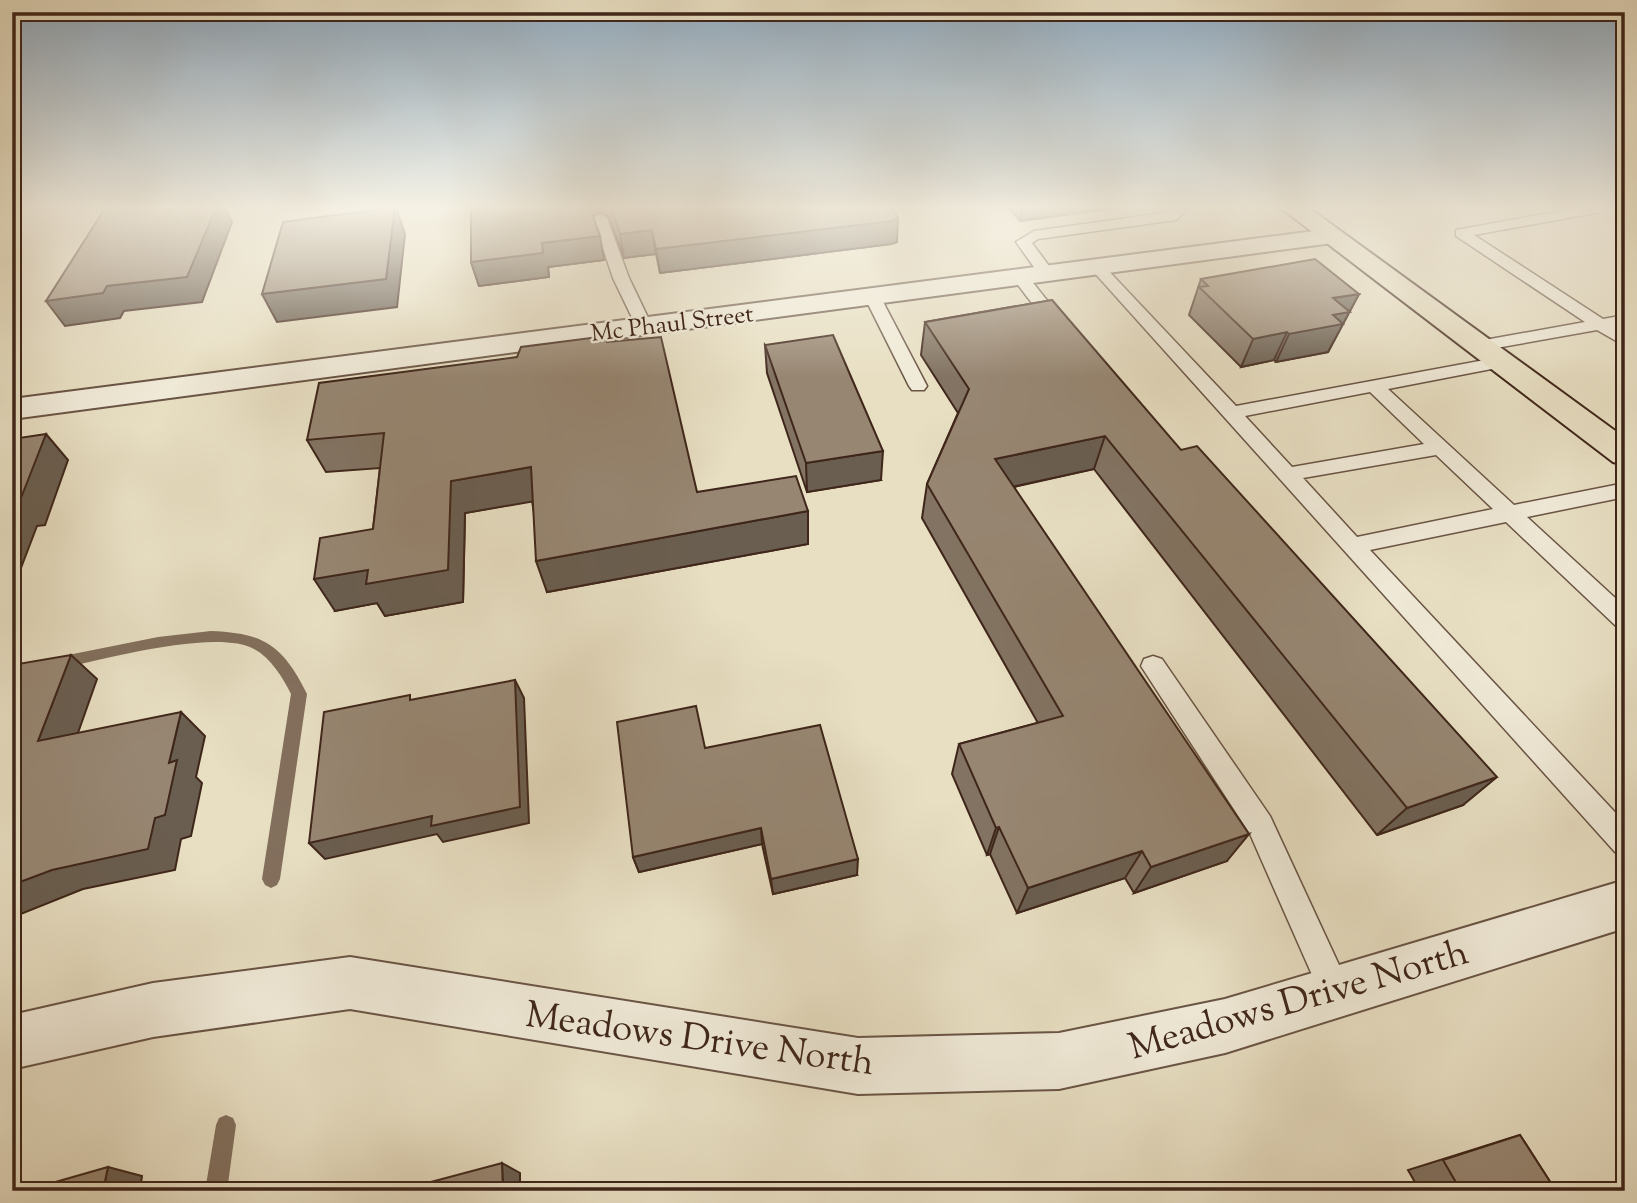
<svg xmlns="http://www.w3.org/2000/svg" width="1637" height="1203" viewBox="0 0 1637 1203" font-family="'Sorts Mill Goudy',serif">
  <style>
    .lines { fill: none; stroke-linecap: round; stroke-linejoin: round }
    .stream { fill: #826f5d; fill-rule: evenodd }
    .lane-casing { stroke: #695444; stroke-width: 3 }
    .street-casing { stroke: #695444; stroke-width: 4 }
    .primary-casing { stroke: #3f261a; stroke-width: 4 }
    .lane { fill: #f0ead8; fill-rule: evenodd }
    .street { fill: #f0ead8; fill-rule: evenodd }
    .primary { fill: #e8dfc3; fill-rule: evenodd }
    .wall { fill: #827362; stroke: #3f261a; stroke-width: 2 }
    .shaded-wall { fill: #6a5e50; stroke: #3f261a; stroke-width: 2 }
    .building { fill: #978672; stroke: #3f261a; stroke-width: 2 }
    .labels { text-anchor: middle; stroke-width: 5; stroke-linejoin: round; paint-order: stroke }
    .far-street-label { font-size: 24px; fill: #3f261a; stroke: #f0ead8 }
    .near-street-label { font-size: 37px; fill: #3f261a; stroke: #f0ead8 }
  </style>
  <rect width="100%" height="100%" fill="#e8dfc3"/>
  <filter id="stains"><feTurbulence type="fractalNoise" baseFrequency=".00286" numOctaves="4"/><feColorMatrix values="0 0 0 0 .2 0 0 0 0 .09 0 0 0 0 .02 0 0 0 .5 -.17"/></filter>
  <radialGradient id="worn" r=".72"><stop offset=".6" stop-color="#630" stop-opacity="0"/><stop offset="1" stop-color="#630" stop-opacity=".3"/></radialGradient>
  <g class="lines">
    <!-- stream -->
    <path class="stream" d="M211 631C265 633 283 646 307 694L280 879 277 885 271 888 265 885 262 879 291 694C283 678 271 658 254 649 216 628 101 660 58 669L53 667 51 663 53 659 58 657 158 637Z
      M226 1115 233 1118 236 1125 227 1191H205L216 1125 219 1118Z"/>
    <!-- lane casing -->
    <g class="lane-casing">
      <path id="lane" d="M1175 208H1190L1176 220 1038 239 1032 243 1055 274 1047 279 1041 277 1016 242 1034 231 1171 212Z
        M1576 208H1608L1601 212 1474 235 1603 319 1625 315V325L1615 327 1625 333V346L1597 330 1479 351 1473 350 1470 346 1473 342 1479 341 1585 322 1456 236V230Z
        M600 214 607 218 629 278 652 326 650 330H638L613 278 593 218Z
        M1097 262 1102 264 1236 406 1501 357 1510 362 1507 366 1388 389 1514 505 1625 483V497L1527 517 1625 607V630L1617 627 1506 522 1370 550 1625 823V856L1615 852 1092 270V264ZM1370 392 1424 444 1292 467 1245 416ZM1436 455 1493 509 1357 537 1303 478Z
        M1020 272 1026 274 1065 323 1067 327 1065 331H1053L1012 277Z
        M872 291 880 296 927 386 924 390H912L909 386 864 296Z
        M1153 656 1162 659 1270 816 1351 991 1346 1002 1335 1007 1324 1002 1250 834 1141 666 1144 659Z"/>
    </g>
    <!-- street casing -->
    <g class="street-casing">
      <path id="street" d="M1331 229 1340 232 1344 237 1340 242 12 419V399Z
        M1625 880V928L1225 1053 1059 1089 858 1094 350 1009 153 1037 12 1069V1015L153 983 350 957 858 1038 1059 1033 1225 999Z"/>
    </g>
    <!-- primary casing -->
    <g class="primary-casing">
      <path id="primary" d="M1281 208H1309L1625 438V465L1613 462Z"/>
    </g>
    <!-- lane -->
    <use href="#lane" class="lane"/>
    <!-- street -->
    <use href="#street" class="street"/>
    <!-- primary -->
    <use href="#primary" class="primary"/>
  </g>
  <!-- wall -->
  <path class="wall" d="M471 208H892L897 242 891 244 660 273 656 254 624 258 609 217 599 212 593 217 604 260 548 267 549 277 479 286 471 262Z
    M1009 208H1114L1020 221Z
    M1201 279 1359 294 1328 352 1276 362 1274 360 1241 367 1189 315Z
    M1052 300 1463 805 1377 835 1094 469 1014 487 1227 861 1134 893 1125 878 1017 913 990 854 987 855 952 774 959 744 1038 723 922 518 927 484 958 413 921 355 925 322Z
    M607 342 697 492 808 511V544L547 592 532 501 465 513 463 602 385 616 377 603 335 611 373 529 380 468 326 472 307 440 517 357Z
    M765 345 881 480 807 492 767 373Z
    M705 748 857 875 773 894 762 844 639 872 633 857Z
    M1520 1135 1556 1191H1420L1408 1170Z"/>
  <!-- shaded-wall -->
  <path class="shaded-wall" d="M216 208H225L232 222 202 302 124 311 120 318 65 326 46 301 107 286Z
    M396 208 405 234 397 307 277 322 262 294Z
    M588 208H598L599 212 591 219Z
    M1022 208H1114L1020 221Z
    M898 218 897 242 891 244 660 273 656 249Z
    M652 230 656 254 624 258 620 234Z
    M600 236 604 260 548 267 549 277 479 286 471 262 542 243Z
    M1359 294 1328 352 1276 362 1289 334 1333 298Z
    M1287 332 1274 360 1241 367 1253 339Z
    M46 434 68 460 45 525 37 526 19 573 12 574V500Z
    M1105 436 1094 469 988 492 995 459Z
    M883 451 881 480 807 492 806 463Z
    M531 467 541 500 465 513 463 602 385 616 377 603 335 611 314 579 451 481Z
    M808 511V544L547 592 536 561Z
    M71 655 97 679 67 764 38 741Z
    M515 680 524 698 529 823 443 842 437 834 325 859 309 843Z
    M181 712 205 736 196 777 202 783 191 836 181 839 175 870 83 889 13 917 12 919V885L155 818 169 763Z
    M1497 777 1463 805 1377 835 1407 808Z
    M999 827 990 854 987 855 996 828Z
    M761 828 762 844 639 872 633 857Z
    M1249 834 1227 861 1134 893 1151 867Z
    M1142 851 1125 878 1017 913 1028 888Z
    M858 859 857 875 773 894 771 879Z
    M502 1163 520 1173V1191H503Z
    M108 1167 142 1176 140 1191H103Z"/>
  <!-- building -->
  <path class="building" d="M122 208H216L187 277 107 286 103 293 46 301 104 210Z
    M390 208H395L386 279 262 294 283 222Z
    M471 208H590L600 236 542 243 543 253 471 262Z
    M611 208H892L898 218 892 221 656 249 652 230 620 234Z
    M1315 259 1359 294 1333 298 1350 312 1333 315 1343 324 1289 334 1287 332 1253 339 1199 287 1208 286 1201 279Z
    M1052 300 1181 450 1197 446 1497 777 1407 808 1105 436 995 459 1249 834 1151 867 1142 851 1028 888 999 827 996 828 959 744 1063 716 927 484 969 389 925 322Z
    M833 335 883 451 806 463 765 345Z
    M606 336 607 342 661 337 697 492 796 476 808 511 536 561 531 467 451 481 448 570 366 584 368 570 314 579 320 538 373 529 384 433 307 440 319 383 517 357 521 347Z
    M46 434 21 498 12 500V439Z
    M71 655 38 741 181 712 169 763 177 760 165 815 155 818 148 849 52 870 12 885V665Z
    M515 680 520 807 431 826 432 816 309 843 324 712 410 695V700Z
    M696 706 705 748 820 725 858 859 771 879 761 828 633 857 617 722Z
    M1520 1135 1556 1191H1461L1443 1160Z
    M502 1163 503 1191H397Z
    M108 1167 103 1191H24Z"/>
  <!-- sky -->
  <linearGradient id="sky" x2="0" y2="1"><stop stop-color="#91acc2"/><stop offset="0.55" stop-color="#f5f1e4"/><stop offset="1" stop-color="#f5f1e4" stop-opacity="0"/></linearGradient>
  <rect width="1637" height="377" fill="url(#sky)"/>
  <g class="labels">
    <!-- far-street labels -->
    <g class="far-street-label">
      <text transform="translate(672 323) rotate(-7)" y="8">Mc Phaul Street</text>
    </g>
    <!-- near-street labels -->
    <g class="near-street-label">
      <text transform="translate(1298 998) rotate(-16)" y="13">Meadows Drive North</text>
      <text transform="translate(700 1037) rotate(8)" y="13">Meadows Drive North</text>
    </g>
  </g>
  <!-- margin -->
  <rect width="1637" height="1203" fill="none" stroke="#e8dfc3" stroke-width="42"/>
  <rect x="14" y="14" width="1609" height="1175" fill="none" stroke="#3f261a" stroke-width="3.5"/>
  <rect x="21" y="21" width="1595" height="1161" fill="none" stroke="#3f261a" stroke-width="2"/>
  <rect width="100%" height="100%" filter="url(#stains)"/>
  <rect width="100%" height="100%" fill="url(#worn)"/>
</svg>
